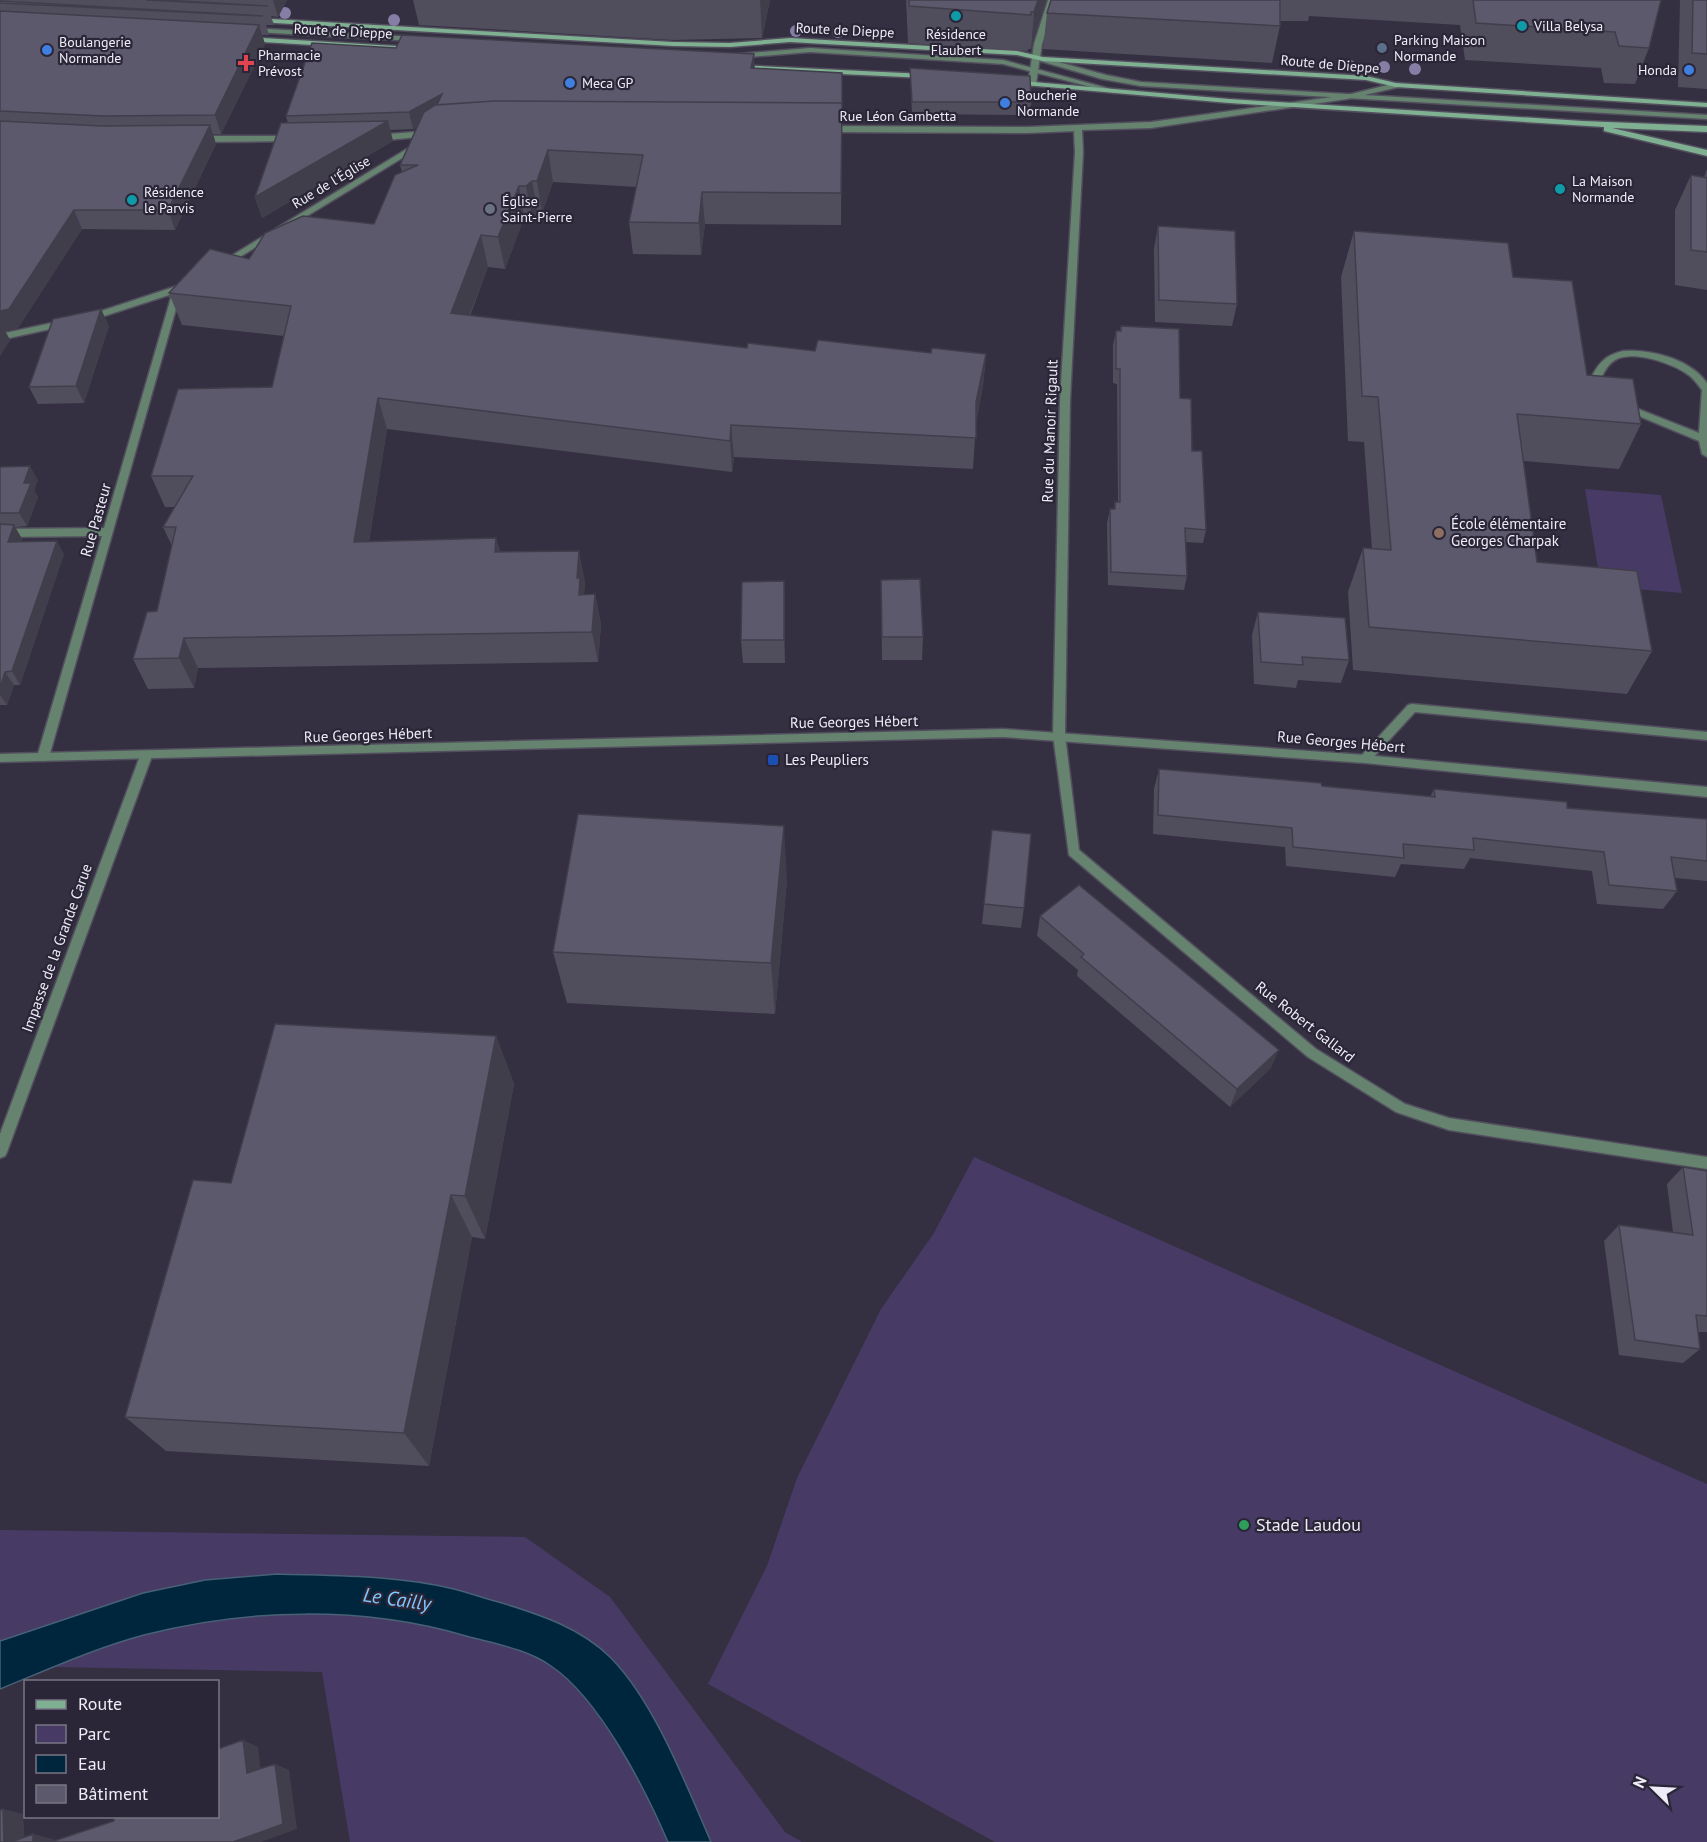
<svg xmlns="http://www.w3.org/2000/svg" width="1707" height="1842" viewBox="0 0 1707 1842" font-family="'PT Sans',sans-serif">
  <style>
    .green { fill: #473b65 }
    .water { fill: #00263e; stroke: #476176; stroke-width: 1.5 }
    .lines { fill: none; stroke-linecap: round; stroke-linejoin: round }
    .service-casing { stroke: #524e5e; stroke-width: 3 }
    .minor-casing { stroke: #524e5e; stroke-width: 3 }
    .tertiary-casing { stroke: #524e5e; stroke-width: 3 }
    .secondary-casing { stroke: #524e5e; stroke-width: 3 }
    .service { fill: #65836f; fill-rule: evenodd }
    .minor { fill: #65836f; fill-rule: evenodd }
    .tertiary { fill: #65836f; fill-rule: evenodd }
    .secondary { fill: #7fb091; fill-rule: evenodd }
    .tree { fill: #877ea5 }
    .wall { fill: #504d5d }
    .shaded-wall { fill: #413e4c }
    .building { fill: #5d596c; stroke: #413e4c; stroke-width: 1.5 }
    .culture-dot { fill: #0f9aa8; stroke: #2a2637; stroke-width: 2 }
    .service-dot { fill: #5c6f8a; stroke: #2a2637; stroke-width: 2 }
    .shop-dot { fill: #3f7fe0; stroke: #2a2637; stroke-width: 2 }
    .health-dot { fill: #e0444e; stroke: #2a2637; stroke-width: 2 }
    .worship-dot { fill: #6b7280; stroke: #2a2637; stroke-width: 2 }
    .education-dot { fill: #8d6e63; stroke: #2a2637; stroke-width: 2 }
    .transit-dot { fill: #1a4fb4; stroke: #2a2637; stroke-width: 2 }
    .leisure-dot { fill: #2e9e5b; stroke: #2a2637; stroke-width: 2 }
    .labels { text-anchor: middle; stroke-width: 4.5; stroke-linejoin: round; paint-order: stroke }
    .far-poi-label { font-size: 14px; fill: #eeecf7; stroke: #2a2637; text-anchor: start }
    .far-street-label { font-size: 14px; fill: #eeecf7; stroke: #2a2637 }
    .street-label { font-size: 15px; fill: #eeecf7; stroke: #2a2637 }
    .poi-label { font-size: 15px; fill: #eeecf7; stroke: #2a2637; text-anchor: start }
    .near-poi-label { font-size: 18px; fill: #eeecf7; stroke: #2a2637; text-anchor: start }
    .near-water-label { font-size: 20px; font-style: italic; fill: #80c7fe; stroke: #2a2637 }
  </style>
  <rect width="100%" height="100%" fill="#343041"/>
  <!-- green -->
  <path class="green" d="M1585 489 1661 495 1682 593 1601 586Z
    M974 1157 1707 1484V1842H995L708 1684 767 1566 797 1478 881 1309 934 1233Z
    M0 1530 525 1537 610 1597 785 1832 802 1842H350L322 1672 0 1666Z"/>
  <!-- water -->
  <path class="water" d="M277 1574C336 1576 396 1575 454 1589 470 1593 486 1599 502 1603 541 1615 581 1628 611 1658 655 1703 686 1785 711 1842H668C645 1789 600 1699 551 1666 527 1649 495 1644 466 1636 364 1606 248 1608 144 1635 95 1648 47 1670 0 1689V1641L143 1593 205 1580Z"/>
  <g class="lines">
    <!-- service casing -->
    <g class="service-casing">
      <path id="service" d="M250 28 415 37 419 39 415 41 253 32H250Z
        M810 48 1003 60 1118 91 1114 93 1003 64 810 52 738 58 734 56 738 54Z
        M1040 57 1106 75 1141 82 1707 115V119L1141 86 1102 79 1040 61Z
        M1412 704 1707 732V740L1415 712 1369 762H1361L1359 759 1361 756 1408 705Z"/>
    </g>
    <!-- minor casing -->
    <g class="minor-casing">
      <path id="minor" d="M1048 0H1056L1042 44 1036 84 1032 86 1028 84 1034 44Z
        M1396 83H1399V87L1347 99 1151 128 1082 130 1083 152 1070 400 1065 735 1079 850 1316 1049 1405 1104 1449 1118 1707 1157V1169L1449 1130 1396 1112 1308 1057 1069 855 1053 735 1060 400 1075 152 1074 131 1027 133 826 132 822 129 826 126 1027 127 1151 122 1347 95Z
        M427 131 430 132V136L376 141 372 138 376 135Z
        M290 136 294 139 293 141 199 142 195 139 199 136Z
        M415 144 422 146 225 266H219L218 264Z
        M183 284 188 287 181 291 49 757 43 761 37 757 102 536 0 537V529L104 528 172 294 92 320H86L84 318 86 316Z
        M66 320 69 321V325L0 340V334Z
        M1623 351C1651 349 1690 359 1707 383V457L1702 454 1699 441 1622 409 1620 407 1622 405H1628L1699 433 1702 390C1698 385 1695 380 1690 376 1675 364 1635 350 1617 359 1610 362 1606 369 1602 376L1609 391 1604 394 1601 393 1592 376C1600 361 1607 355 1623 351Z
        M146 752 152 756 7 1152 5 1156 0 1158V1134L140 756Z"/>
    </g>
    <!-- tertiary casing -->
    <g class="tertiary-casing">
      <path id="tertiary" d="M1003 729 1365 755 1707 787V797L1365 763 1003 737 0 762V754Z"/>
    </g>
    <!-- secondary casing -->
    <g class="secondary-casing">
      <path id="secondary" d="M254 18 673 42 730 43 790 38 1017 51 1043 57 1366 76 1396 83 1707 103V107L1396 87 1366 80 1043 61 1017 55 790 42 730 47 673 46 257 22 253 20Z
        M244 37 413 47 417 49 413 51 247 41H244Z
        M735 65 925 74 929 76 925 78 738 69 734 67Z
        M1011 80 1229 99 1583 121 1707 126V132L1612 128 1707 150V156L1604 131V127L1229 103 1014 84H1011Z"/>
    </g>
    <!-- service -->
    <use href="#service" class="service"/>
    <!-- minor -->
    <use href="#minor" class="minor"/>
    <!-- tertiary -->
    <use href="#tertiary" class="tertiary"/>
    <!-- secondary -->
    <use href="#secondary" class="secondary"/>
  </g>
  <!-- trees -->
  <g class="tree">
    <circle cx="285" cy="13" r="6"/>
    <circle cx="394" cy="20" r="6"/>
    <circle cx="796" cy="31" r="6"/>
    <circle cx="838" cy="32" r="6"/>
    <circle cx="1350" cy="66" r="6"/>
    <circle cx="1384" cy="67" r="6"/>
    <circle cx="1415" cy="69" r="6"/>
  </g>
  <!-- wall -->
  <path class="wall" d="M0 0H287L278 17 271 16 274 25H266L269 35H262L265 44 221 134H213L216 144 175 230 82 229 18 328 5 331 10 340 0 356Z
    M413 0H770L762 38 673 40 419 25Z
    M906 0H1046L1031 49H1028V51L908 43Z
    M1051 0H1661L1649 48 1635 84 1604 83 1601 68 1465 60 1460 25 1309 16 1308 21H1280V26L1272 63 1043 49 1047 13Z
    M1680 0H1707V89L1678 87Z
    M755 68 842 73 841 225 705 224 701 255 633 254 629 222 637 187 553 182 542 213H538L532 218H524L505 269 488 267 470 316 747 348 815 351 986 354 983 386 976 423 973 469 734 457 732 472 387 429 369 542 496 538 500 552 585 581 584 594H595L601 624 598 662 198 668 194 688 148 689 133 659 157 611 172 546 163 527 175 507H165L151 476 272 387 284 336 182 325 169 293 249 259 374 224 402 172 400 165 417 127 413 129 390 130 393 141 262 218 255 197 288 123 286 116Z
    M910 68 1031 102 1030 115 912 114Z
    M1707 169V290L1675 285V210L1691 175 1704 177Z
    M1158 226 1237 304 1232 326 1155 322 1154 249Z
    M1354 231 1513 277 1587 375 1641 424 1619 469 1523 461 1537 562 1652 651 1627 694 1353 670 1348 592 1363 548 1372 549 1364 442 1348 441 1341 277Z
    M109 326 84 403 38 404 29 387Z
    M1121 326 1180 398 1192 451 1206 530 1203 543 1185 542 1187 576 1184 590 1108 585 1107 523 1110 509H1114L1115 502H1118L1117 384 1113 383V345L1116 331H1120Z
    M0 467 38 480 34 490 38 497 27 526 15 527 22 539 21 541 64 554 20 685H14L7 705H0Z
    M881 580 923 637 922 660H882Z
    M784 581 785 604V663H743L741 640Z
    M1258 612 1349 660 1341 683 1298 680 1296 688 1254 684 1252 635Z
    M1159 769 1322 786 1430 797 1434 789 1567 808 1707 819V881L1675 878 1677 891 1663 909 1597 904 1592 871 1470 858 1464 869 1401 864 1395 877 1286 866 1285 847 1153 834 1154 789Z
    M992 830 1024 908 1021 928 982 924Z
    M787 880 775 1014 567 1003 553 952Z
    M1040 916 1271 1068 1230 1107 1077 976 1078 970 1037 936Z
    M496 1036 514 1084 485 1239 472 1237 429 1466 166 1451 125 1417 231 1183Z
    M1683 1167 1707 1171V1332H1698L1700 1349 1683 1363 1619 1355 1604 1241 1619 1225 1673 1232 1667 1184Z"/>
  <!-- shaded-wall -->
  <path class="shaded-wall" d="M273 0H287L278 17Z
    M760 0H770L762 38Z
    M1038 0H1046L1031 49 1034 12Z
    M259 25 265 44 221 134 215 115Z
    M754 54 755 71 751 68Z
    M442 94 436 116 413 129 409 112Z
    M388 121 393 141 262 218 255 197Z
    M210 125 216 144 175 230 168 210Z
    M548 150 553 182 542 213 537 181Z
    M532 181 538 213 532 218 526 186Z
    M519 186 524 218 505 269 498 237Z
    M702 192 705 224 701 255 699 223Z
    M74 210 82 229 18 328 5 331 10 340 0 356V311Z
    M481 235 488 267 458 345 451 313Z
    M101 309 109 326 84 403 76 386Z
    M986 354 983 386 974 434 976 402Z
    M378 398 387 429 364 573 354 542Z
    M731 425 734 457 732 472 730 441Z
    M30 466 38 480 34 490 38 497 27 526 19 513 24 483Z
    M14 525 22 539 16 555 8 542Z
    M496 538 503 569 495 552Z
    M57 541 64 554 20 685 12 671Z
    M579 551 585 581 584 596 579 595 577 578Z
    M784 581 785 604V663L784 640Z
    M595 594 601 624 598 662 592 632Z
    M184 638 198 668 194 688 179 658Z
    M5 672 14 685 7 705 0 695V688Z
    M784 826 787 880 775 1014 771 963Z
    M496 1036 514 1084 485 1239 465 1196Z
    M1279 1050 1271 1068 1230 1107 1237 1089Z
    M451 1195 472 1237 429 1466 404 1433Z
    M243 1740 258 1747 262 1780 247 1773Z
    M275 1764 289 1770 297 1829 261 1842H233Z
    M3 1809 23 1814 25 1842H4Z
    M33 1834 53 1839V1842H33Z"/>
  <!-- building -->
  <path class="building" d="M146 0H163L268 6Z
    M909 0H1038L1034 12H1031V15L909 6Z
    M1051 0H1280V26L1047 13Z
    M1473 0H1661L1649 48 1619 46 1615 32 1476 23Z
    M1693 0H1707V54L1692 53Z
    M0 1 263 16 0 3Z
    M0 11 259 25 215 115 103 116 0 111Z
    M402 35 754 54 751 68 842 73V107V103L494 101 437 105 442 94 409 112 286 116 312 43 396 48Z
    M910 68 1030 76 1031 102H912Z
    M494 101 842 103 841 193 702 192 699 223 629 222 643 155 548 150 537 181H532L526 186H519L498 237 481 235 451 313 747 348 748 343 815 351 818 340 931 353 932 348 986 354 976 402V438L731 425 730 441 378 398 354 542 496 538 495 552 579 551 577 578H580L579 595 595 594 592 632 184 638 179 658 133 659 147 612 157 611 176 527H163L193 476H151L178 389 272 387 291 306 169 293 210 249 249 259 265 233 303 216 374 224 395 175 418 165H400L424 112 435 105Z
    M0 121 102 126 210 125 168 210H74L9 309 0 311Z
    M388 121 255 197 281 123Z
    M1691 175 1707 178V252L1691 250Z
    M1158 226 1235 231 1237 304 1159 300Z
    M1354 231 1508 243 1513 277 1572 281 1587 375 1633 379 1641 424 1517 414 1537 562 1637 571 1652 651 1369 627 1363 548 1391 550 1378 397 1362 396Z
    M101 309 76 386 29 387 53 319Z
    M1121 326 1179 329 1180 398 1191 399 1192 451H1202L1206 530 1185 528 1187 576 1111 572 1110 509H1115V502H1120V369H1116V331H1121Z
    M30 466 24 483H31L19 513H0V467Z
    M0 524 14 525 8 542 57 541 12 671 5 672 0 688Z
    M920 579 923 637H882L881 580Z
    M784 581V640H741L742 582Z
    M1258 612 1345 618 1349 660 1302 657 1303 665 1261 662Z
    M1159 769 1321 783 1322 786 1435 797 1434 789 1567 802V808L1707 819V861L1671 857 1677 891 1609 885 1604 852 1473 838 1474 850 1403 844 1404 858 1293 847 1292 828 1158 815Z
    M578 814 784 826 771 963 553 952Z
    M992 830 1031 834 1024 908 984 904Z
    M1079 885 1279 1050 1237 1089 1081 957 1084 954 1040 916Z
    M275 1024 496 1036 465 1196 451 1195 404 1433 125 1417 193 1180 231 1183Z
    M1683 1167 1707 1171V1316L1696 1315 1700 1349 1635 1340 1619 1225 1693 1235Z
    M243 1740 247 1773 275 1764 283 1824 233 1842H51L114 1821V1816H218V1749Z
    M3 1809 4 1842H0V1810Z
    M33 1834V1842H11Z"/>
  <!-- markers -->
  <g class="culture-dot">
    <circle cx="956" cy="16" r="6"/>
    <circle cx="1522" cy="26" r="6"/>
    <circle cx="1560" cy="189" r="6"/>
    <circle cx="132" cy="200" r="6"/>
  </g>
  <circle class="service-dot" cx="1382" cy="48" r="6"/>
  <g class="shop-dot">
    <circle cx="47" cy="50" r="6"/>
    <circle cx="1689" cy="70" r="6"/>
    <circle cx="570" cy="83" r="6"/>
    <circle cx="1005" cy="103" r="6"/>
  </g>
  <path class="health-dot" d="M243 54h6v6h6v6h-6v6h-6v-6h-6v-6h6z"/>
  <circle class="worship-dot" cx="490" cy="209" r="6"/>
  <circle class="education-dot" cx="1439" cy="533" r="6"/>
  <rect class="transit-dot" x="767" y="754" width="12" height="12" rx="3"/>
  <circle class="leisure-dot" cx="1244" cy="1525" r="6"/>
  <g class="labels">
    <!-- far-poi labels -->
    <g class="far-poi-label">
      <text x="1534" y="31">Villa Belysa</text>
      <text x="956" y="39" text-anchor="middle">Résidence<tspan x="956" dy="16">Flaubert</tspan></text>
      <text x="1394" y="45">Parking Maison<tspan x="1394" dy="16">Normande</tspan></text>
      <text x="59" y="47">Boulangerie<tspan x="59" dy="16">Normande</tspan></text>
      <text x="258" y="60">Pharmacie<tspan x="258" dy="16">Prévost</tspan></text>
      <text x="1677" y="75" text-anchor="end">Honda</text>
      <text x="582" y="88">Meca GP</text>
      <text x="1017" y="100">Boucherie<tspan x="1017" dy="16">Normande</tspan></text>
      <text x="1572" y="186">La Maison<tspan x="1572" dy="16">Normande</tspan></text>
      <text x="144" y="197">Résidence<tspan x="144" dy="16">le Parvis</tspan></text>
      <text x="502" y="206">Église<tspan x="502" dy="16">Saint-Pierre</tspan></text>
    </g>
    <!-- far-street labels -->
    <g class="far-street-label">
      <text transform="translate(845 30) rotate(3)" y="5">Route de Dieppe</text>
      <text transform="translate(343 31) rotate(3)" y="5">Route de Dieppe</text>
      <text transform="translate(1330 64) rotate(5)" y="5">Route de Dieppe</text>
      <text x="898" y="121">Rue Léon Gambetta</text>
      <text transform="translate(331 182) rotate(-31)" y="5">Rue de l'Église</text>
    </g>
    <!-- street labels -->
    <g class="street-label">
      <text transform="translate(1050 431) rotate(-88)" y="5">Rue du Manoir Rigault</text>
      <text transform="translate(96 520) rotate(-74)" y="5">Rue Pasteur</text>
      <text transform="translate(854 722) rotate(-1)" y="5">Rue Georges Hébert</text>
      <text transform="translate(368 735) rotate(-2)" y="5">Rue Georges Hébert</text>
      <text transform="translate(1341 742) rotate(5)" y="5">Rue Georges Hébert</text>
      <text transform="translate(57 948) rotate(-70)" y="5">Impasse de la Grande Carue</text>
      <text transform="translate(1305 1022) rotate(38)" y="5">Rue Robert Gallard</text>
    </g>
    <!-- poi labels -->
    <g class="poi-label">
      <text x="1451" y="529">École élémentaire<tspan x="1451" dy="17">Georges Charpak</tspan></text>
      <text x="785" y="765">Les Peupliers</text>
    </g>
    <!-- near-poi labels -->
    <g class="near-poi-label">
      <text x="1256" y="1531">Stade Laudou</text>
    </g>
    <!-- near-water labels -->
    <g class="near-water-label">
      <text transform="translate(397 1599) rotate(8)" y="7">Le Cailly</text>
    </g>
  </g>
  <!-- legend -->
  <rect x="24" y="1680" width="195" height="138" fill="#2a2637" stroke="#787584" stroke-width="1.5"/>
  <rect x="36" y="1700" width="30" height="9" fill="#7fb091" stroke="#787584" stroke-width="1.5"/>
  <text x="78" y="1710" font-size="18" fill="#eeecf7">Route</text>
  <rect x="36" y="1725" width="30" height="18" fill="#473b65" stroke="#787584" stroke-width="1.5"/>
  <text x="78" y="1740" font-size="18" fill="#eeecf7">Parc</text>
  <rect x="36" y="1755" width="30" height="18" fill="#00263e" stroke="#787584" stroke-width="1.5"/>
  <text x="78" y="1770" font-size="18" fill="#eeecf7">Eau</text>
  <rect x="36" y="1785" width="30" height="18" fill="#5d596c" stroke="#787584" stroke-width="1.5"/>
  <text x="78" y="1800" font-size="18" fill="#eeecf7">Bâtiment</text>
  <!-- north arrow -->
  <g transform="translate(1653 1788) rotate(294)" stroke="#2a2637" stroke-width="4.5" paint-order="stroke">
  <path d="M0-4.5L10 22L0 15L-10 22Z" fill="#eeecf7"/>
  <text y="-9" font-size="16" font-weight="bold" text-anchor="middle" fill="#eeecf7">N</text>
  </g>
</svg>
